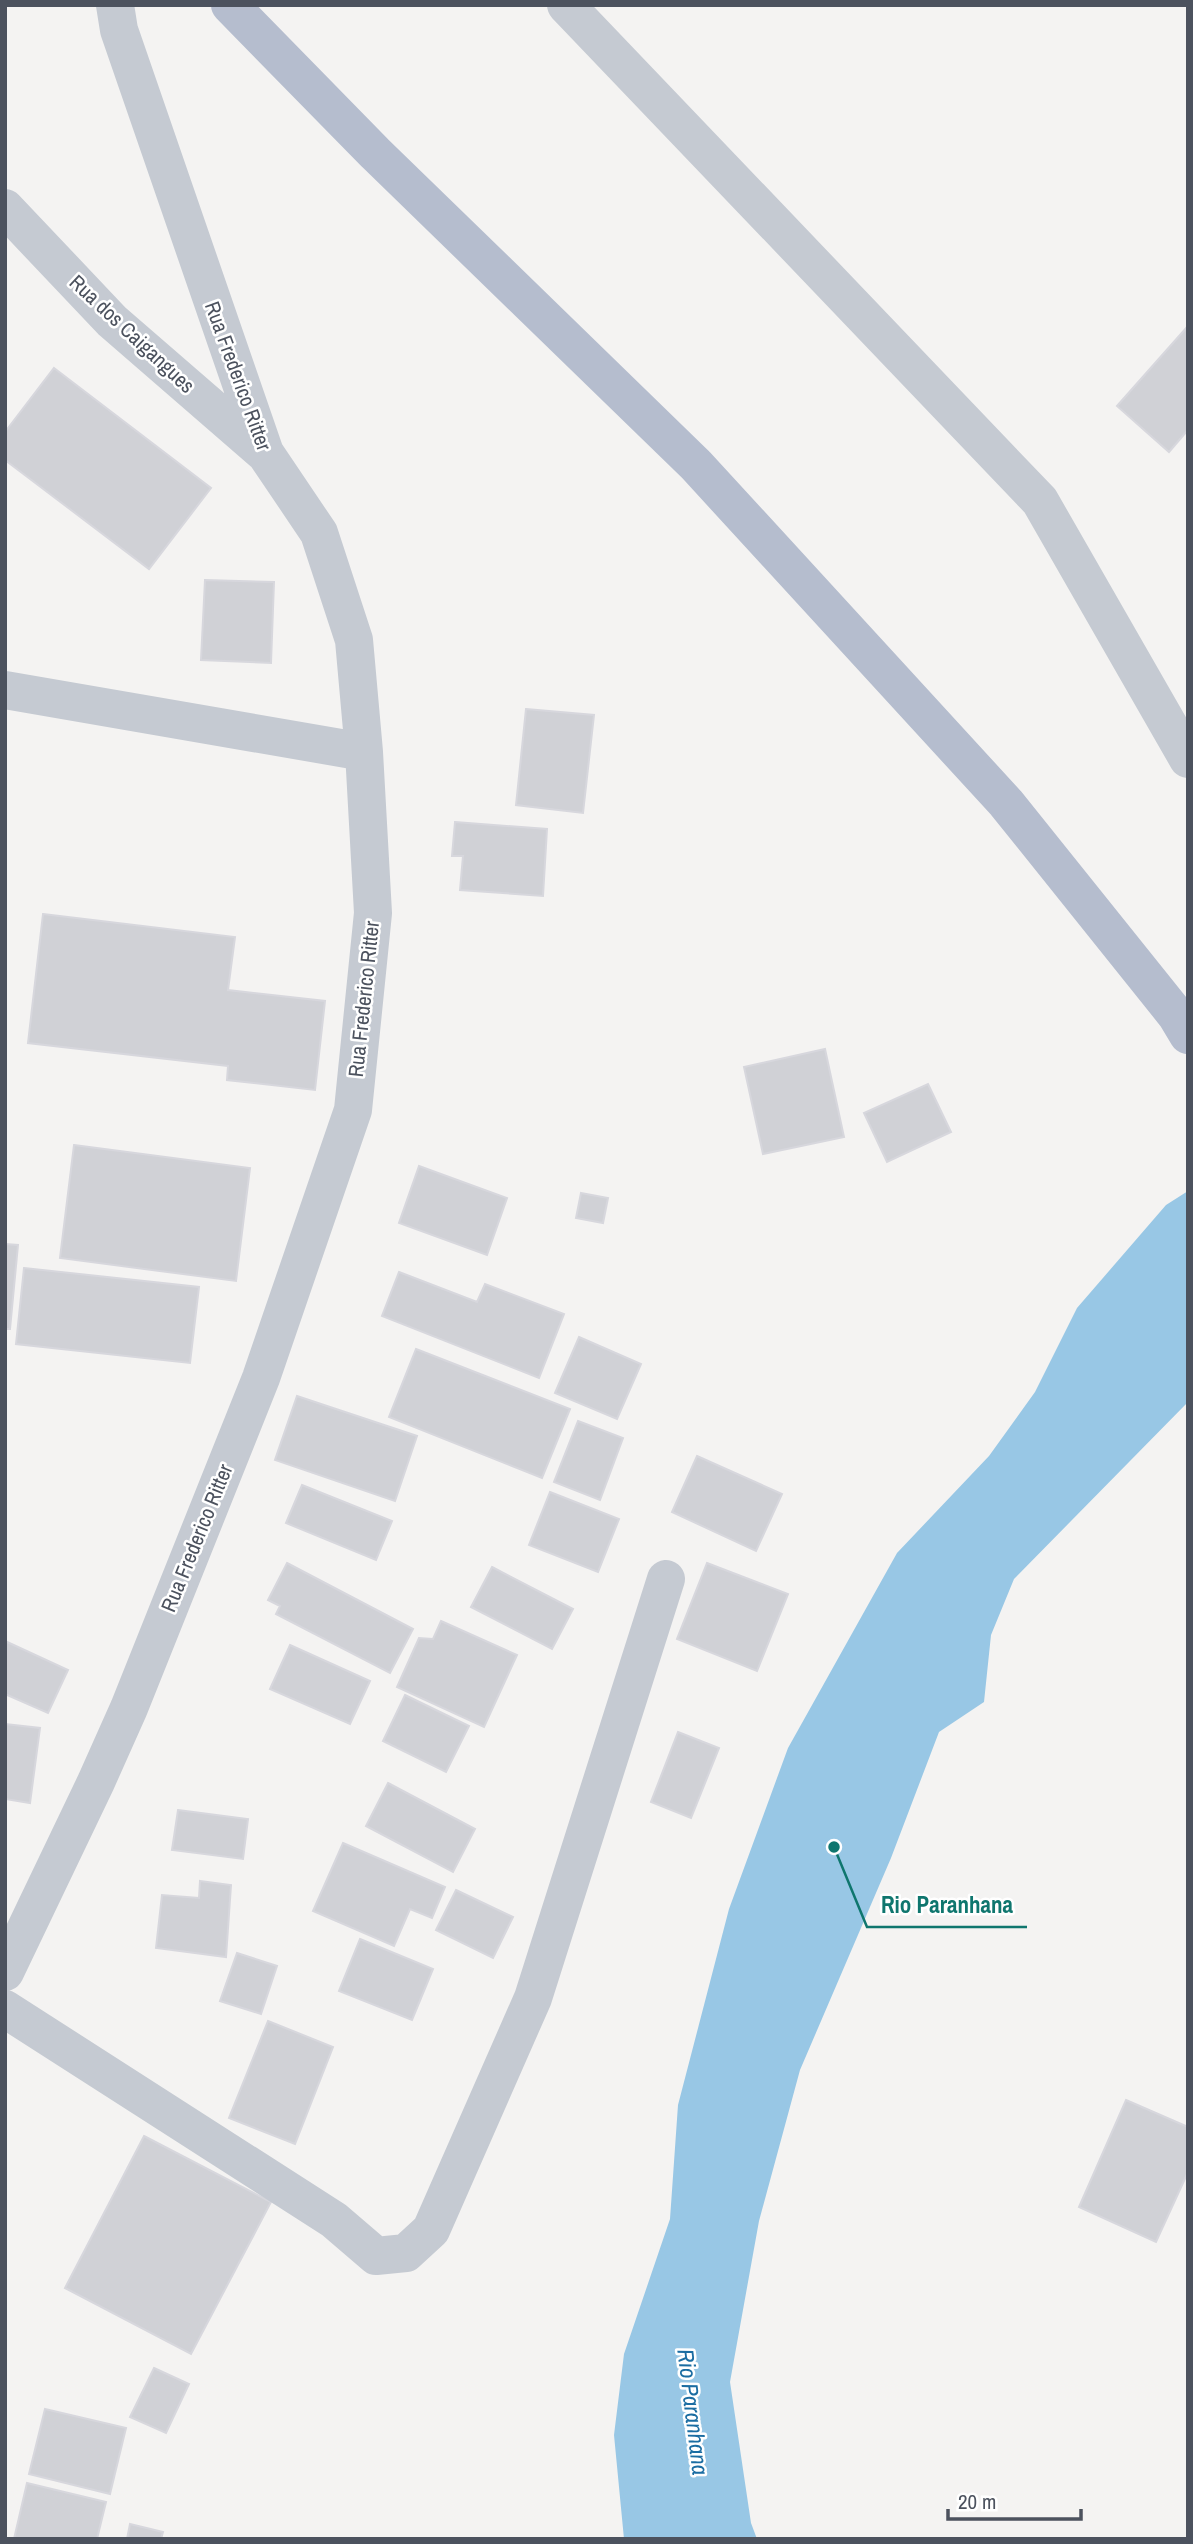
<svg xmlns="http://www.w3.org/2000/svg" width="1193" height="2544" viewBox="0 0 1193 2544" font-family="'Archivo Narrow',sans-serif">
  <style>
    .water { fill: #98c7e5 }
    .building { fill: #d0d1d6; stroke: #d7d7dd; stroke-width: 2 }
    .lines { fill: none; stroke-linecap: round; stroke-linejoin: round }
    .minor { stroke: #c5cad2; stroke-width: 38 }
    .major { stroke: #b5bdce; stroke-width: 38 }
    .labels { text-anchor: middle; stroke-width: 5; stroke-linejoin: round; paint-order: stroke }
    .street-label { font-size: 21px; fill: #4c525e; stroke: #fff }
    .water-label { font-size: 23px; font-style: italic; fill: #1b6da2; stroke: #fff }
    .leader { fill: none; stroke: #0f766e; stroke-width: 2.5 }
    .callout-dot { fill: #0f766e; stroke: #fff; stroke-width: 2.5 }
    .callout-label { font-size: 23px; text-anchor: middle; font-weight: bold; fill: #0f766e; stroke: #fff; stroke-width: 5; stroke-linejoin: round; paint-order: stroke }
  </style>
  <rect width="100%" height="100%" fill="#f4f3f2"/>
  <!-- water -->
  <path class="water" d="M1188 1191V1402L1014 1579 991 1635 984 1702 939 1732 891 1858 800 2070 759 2221 730 2382 751 2523 757 2539H624L614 2435 624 2354 670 2219 678 2105 729 1909 788 1748 897 1553 989 1456 1035 1392 1077 1308 1166 1205Z"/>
  <!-- building -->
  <path class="building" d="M1188 326V430L1169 452 1117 406Z
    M54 368 211 488 149 569 5 460V432Z
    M205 580 274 582 271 663 201 660Z
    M526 709 594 715 583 813 516 805Z
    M455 822 547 829 543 896 460 890 463 856H452Z
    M43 914 235 937 228 990 325 1001 315 1090 227 1080 228 1066 28 1043Z
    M825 1049 844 1137 763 1154 744 1067Z
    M928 1084 951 1132 887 1162 864 1113Z
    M74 1145 250 1168 236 1281 60 1258Z
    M419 1166 507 1198 487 1255 399 1223Z
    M581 1193 608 1198 603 1223 576 1218Z
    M5 1244 18 1245 10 1329H5Z
    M24 1268 199 1287 190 1363 16 1344Z
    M399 1272 477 1302 485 1284 564 1314 539 1378 382 1316Z
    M579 1337 641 1364 617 1419 555 1393Z
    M416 1349 570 1409 542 1478 389 1417Z
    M297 1396 417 1436 395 1501 275 1460Z
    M578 1421 623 1438 600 1500 554 1482Z
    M697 1456 782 1494 756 1551 672 1512Z
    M302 1485 392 1521 376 1560 286 1523Z
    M550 1492 619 1519 598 1572 529 1545Z
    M287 1563 413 1629 390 1673 276 1614 280 1606 268 1600Z
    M707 1563 788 1594 757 1671 677 1639Z
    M492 1567 573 1609 552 1649 471 1607Z
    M441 1621 517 1655 484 1727 397 1687 419 1638 433 1639Z
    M5 1641 68 1670 48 1713 5 1694Z
    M290 1645 370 1681 350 1724 270 1689Z
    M405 1695 469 1726 446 1772 383 1741Z
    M5 1724 40 1728 30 1803 5 1799Z
    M678 1732 719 1748 691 1818 651 1802Z
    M388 1783 475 1829 453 1872 366 1826Z
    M178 1810 248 1819 243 1859 172 1850Z
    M343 1843 445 1887 432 1918 410 1909 394 1946 313 1911Z
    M200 1881 231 1885 226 1957 156 1948 162 1895 199 1898Z
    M456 1890 513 1917 493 1958 436 1930Z
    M360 1939 433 1969 412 2020 339 1991Z
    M237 1953 277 1966 261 2014 220 2001Z
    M268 2021 333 2047 295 2144 229 2118Z
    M1126 2100 1188 2127V2172L1156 2242 1079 2207Z
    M144 2136 271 2202 191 2354 65 2288Z
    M154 2368 189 2384 166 2433 130 2417Z
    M45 2409 126 2428 110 2494 29 2474Z
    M27 2483 106 2502 97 2539H14Z
    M130 2524 163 2532 161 2539H127Z"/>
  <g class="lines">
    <!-- minor -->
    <path class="minor" d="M566 5 1040 501 1188 759
      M5 208 112 321 263 452
      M5 690 364 752
      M5 1972 96 1782 129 1708 261 1378 353 1110 373 913 364 752 354 640 319 533 265 453 119 30 115 5
      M5 2009 334 2220 376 2256 406 2253 431 2230 533 1998 666 1579"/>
    <!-- major -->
    <path class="major" d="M230 5 375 153 696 465 1006 803 1176 1015 1188 1035"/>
  </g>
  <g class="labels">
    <!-- street labels -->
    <g class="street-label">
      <text transform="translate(132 334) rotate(43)" y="7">Rua dos Caigangues</text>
      <text transform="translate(238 376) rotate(70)" y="7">Rua Frederico Ritter</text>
      <text transform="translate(364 999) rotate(-84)" y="7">Rua Frederico Ritter</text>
      <text transform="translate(197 1538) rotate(-68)" y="7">Rua Frederico Ritter</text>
    </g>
    <!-- water labels -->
    <g class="water-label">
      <text transform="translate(693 2412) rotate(83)" y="8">Rio Paranhana</text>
    </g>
  </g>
  <!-- callouts -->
  <path class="leader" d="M834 1847L867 1927H1027"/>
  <circle class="callout-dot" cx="834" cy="1847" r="7"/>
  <g class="callout-label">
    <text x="947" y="1913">Rio Paranhana</text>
  </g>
  <!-- border -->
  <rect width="1193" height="2544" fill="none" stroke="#4c525e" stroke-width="14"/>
  <!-- scale -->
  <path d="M948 2509v10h133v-10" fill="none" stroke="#4c525e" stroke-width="3.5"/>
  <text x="958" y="2509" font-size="21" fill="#4c525e" stroke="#ffffff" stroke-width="5" paint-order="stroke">20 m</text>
</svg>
